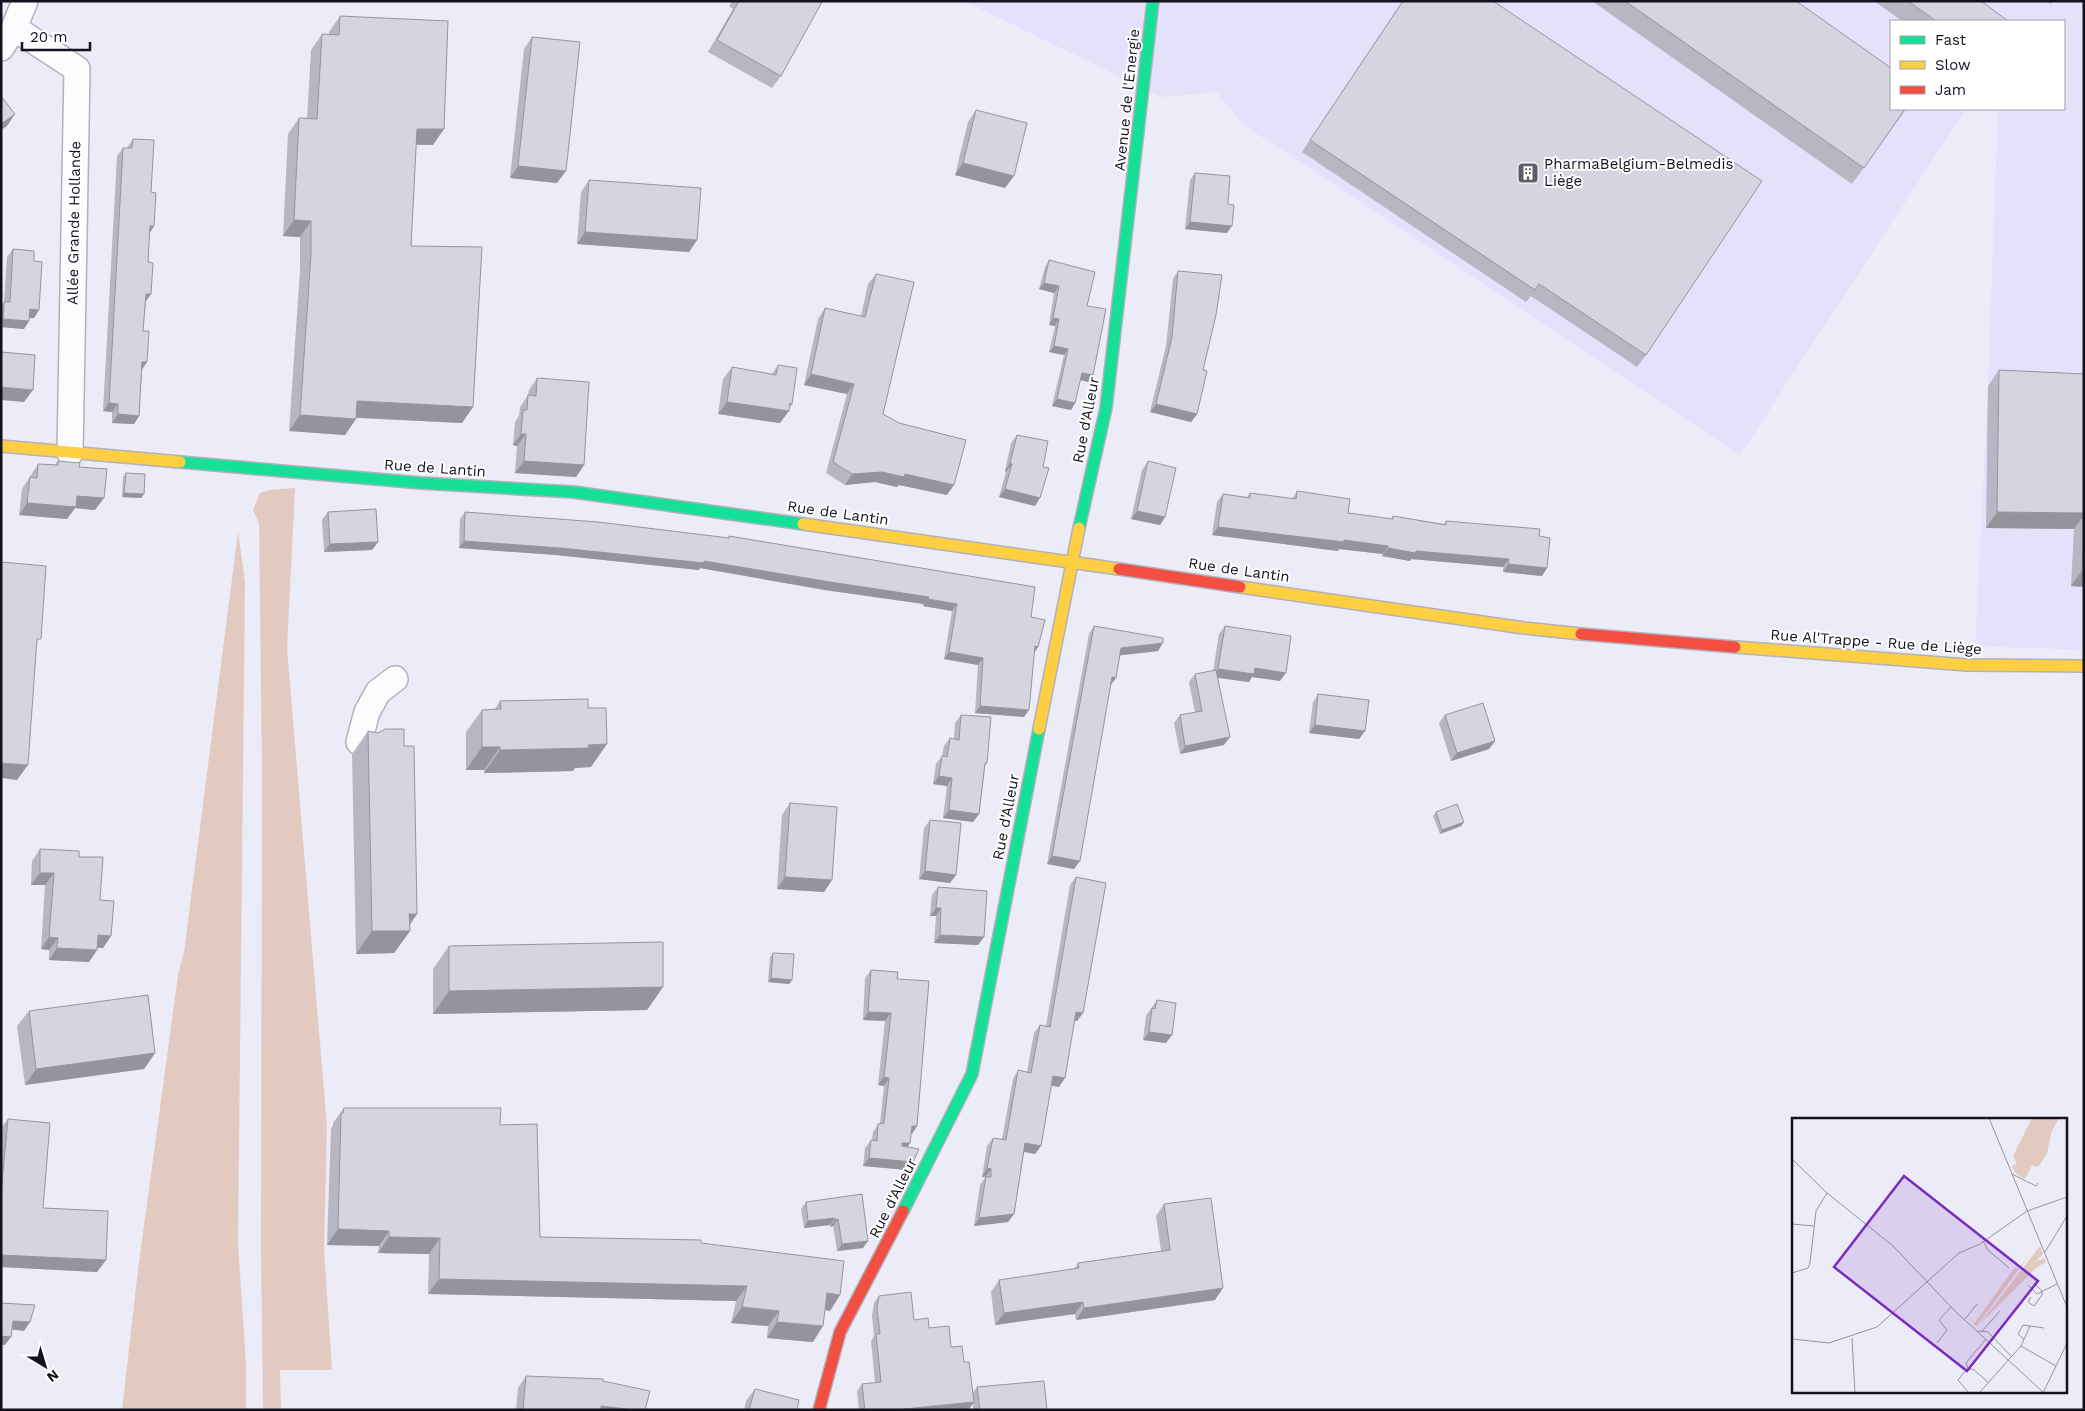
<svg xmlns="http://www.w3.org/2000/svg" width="2085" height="1411" viewBox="0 0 2085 1411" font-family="'Work Sans',sans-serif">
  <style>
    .built { fill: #e4e1fb }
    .green { fill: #e3cac1 }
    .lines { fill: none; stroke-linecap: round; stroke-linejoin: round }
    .street-casing { stroke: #b1b0bd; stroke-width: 28 }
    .fast-casing { stroke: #b1b0bd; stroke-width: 14 }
    .slow-casing { stroke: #b1b0bd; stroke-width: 14 }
    .jam-casing { stroke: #b1b0bd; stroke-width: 14 }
    .street { stroke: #fcfcfe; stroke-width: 25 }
    .fast { stroke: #16e098; stroke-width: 11 }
    .slow { stroke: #ffcf43; stroke-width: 11 }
    .jam { stroke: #f24e42; stroke-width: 11 }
    .wall { fill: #b7b6c2 }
    .shaded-wall { fill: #95949e }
    .building { fill: #d5d4e1; stroke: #95949e }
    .labels { text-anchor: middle; stroke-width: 4; stroke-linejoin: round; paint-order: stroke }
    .street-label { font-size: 15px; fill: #14111f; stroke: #fff }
    .poi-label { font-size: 15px; fill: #14111f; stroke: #fff; text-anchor: start }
    .inset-road { fill: none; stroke: #9694a1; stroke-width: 1 }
    .view { fill: #7b2cbf; fill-opacity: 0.15; stroke: #7b2cbf; stroke-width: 2.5 }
    .inset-edge { fill: none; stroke: #14111f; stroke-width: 2.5 }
  </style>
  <rect width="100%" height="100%" fill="#ecebf8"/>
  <!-- built -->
  <path class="built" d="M964 1H2084V650L1975 646 1988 386 1998 109H2064V21H1891V109H1966L1740 455 1242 124 1217 92 1162 97Z"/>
  <!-- green -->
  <path class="green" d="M295 488 287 648 327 1126 324 1250 332 1370H280L281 1410H263L261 1249 262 774 259 523 253 510 260 493 269 490Z
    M238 532 245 582 238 1243 246 1364V1410H122L138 1270 178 975 184 952Z"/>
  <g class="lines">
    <!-- street casing -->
    <g class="street-casing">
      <path id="street" d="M14 28 77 69 70 453
        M1 48 14 28 25 1
        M359 742 367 712 378 692 395 679"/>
    </g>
    <!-- fast casing -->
    <g class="fast-casing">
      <path id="fast" d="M180 462 421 483 573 492 803 524
        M1079 528 1106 408 1153 1
        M903 1211 972 1074 1039 729"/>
    </g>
    <!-- slow casing -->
    <g class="slow-casing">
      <path id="slow" d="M1 446 180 462
        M803 524 1119 569
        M1240 587 1524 628 1581 634
        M1735 647 1967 665 2084 666
        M1039 729 1079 528"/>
    </g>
    <!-- jam casing -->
    <g class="jam-casing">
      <path id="jam" d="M1119 569 1240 587
        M1581 634 1735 647
        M819 1410 840 1332 903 1211"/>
    </g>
    <!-- street -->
    <use href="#street" class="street"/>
    <!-- fast -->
    <use href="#fast" class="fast"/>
    <!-- slow -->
    <use href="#slow" class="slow"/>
    <!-- jam -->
    <use href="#jam" class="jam"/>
  </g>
  <!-- wall -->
  <path class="wall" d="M732 1H820L781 76 772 88 708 52 733 9 729 6Z
    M1403 1 1646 355 1637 367 1531 296 1526 302 1302 152Z
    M1592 1H1796L1906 109 1852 184Z
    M1874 1H1981L2008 21H1902Z
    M2047 1H2053L2051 4Z
    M340 16 433 145H416L411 246 462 423 356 418 345 435 289 431 300 270V237L283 236 288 134 299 118 307 119 311 50 322 34H329V32Z
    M532 37 557 183 510 178 524 49Z
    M976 110 1005 188 955 175 968 122Z
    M133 139 151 192 154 226 149 233 148 262 151 294 146 301 143 331 147 362 142 370 139 416 134 424 112 423V412L103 411 117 156 123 148H127Z
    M1195 173 1228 204 1227 233 1185 229 1190 180Z
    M589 180 697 240 689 252 577 244 581 192Z
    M13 249 34 261 39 310 34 318H29V321L24 329 1 327V306L4 302 7 257Z
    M1049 260 1087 306 1093 375 1088 382 1080 380 1075 403 1071 410 1052 406 1064 355 1049 352 1055 326 1049 325 1054 293 1039 289 1045 267Z
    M1178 271 1197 414 1191 422 1150 412 1166 346 1173 279Z
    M876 274 883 414 947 495 899 485 897 487 875 482 845 485 826 473 847 394 804 385 818 319 825 308 861 316 868 284Z
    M778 365 780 423 718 414 723 379 732 367 772 374Z
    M1999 370 2084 374V587L2071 586 2074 529 1986 528 1988 386Z
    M537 378 584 465 576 477 515 473 517 446 513 445 515 422 519 416 520 407 528 395 529 390Z
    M1017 435 1043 467 1035 506 999 497 1006 472 1005 471 1011 443Z
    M58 461 79 467 95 510 75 508 67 519 19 515 22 489 38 464 55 465Z
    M1148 461 1165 517 1160 525 1131 519 1142 470Z
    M126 473 144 494 141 498 122 497 123 477Z
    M1297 491 1348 513 1391 519 1393 516 1444 524 1446 521 1539 536 1542 576 1503 572V567L1411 559 1410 561 1382 556 1383 554 1339 549 1338 551 1212 535 1217 502 1223 494 1247 497 1250 493 1292 499Z
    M328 512 378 542 372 550 324 552 322 520Z
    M465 512 728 538 729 536 1031 617 1034 654 1024 717 975 713 978 665 944 659 952 611 923 606 924 604 825 590 700 568 699 570 556 555 459 548 460 519Z
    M1094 626 1158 651 1119 655 1111 685 1074 869 1047 864 1089 634Z
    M1225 626 1280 681 1252 677 1249 682 1218 678 1224 745 1180 754 1174 723 1180 715 1195 712 1189 682 1195 674 1213 671 1219 634Z
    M1318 694 1365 731 1359 739 1309 733 1313 702Z
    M500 701 591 767 575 768 573 771 533 772 484 773V770H466V732L482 710 495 709Z
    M961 715 987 763 985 766 979 814 973 822 943 818 947 786 933 784 936 764 942 756 944 746 950 738 954 739 955 723Z
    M1445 715 1495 741 1489 749 1451 761 1439 723Z
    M368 731 404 746 417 914 410 925V931L394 953 356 954 352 754Z
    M790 803 832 880 824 892 777 889 782 815Z
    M1436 812 1464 822 1461 826 1440 834 1433 816Z
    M930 820 956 875 950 883 919 879 924 828Z
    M40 849 79 857 100 900 111 936 103 948H98L97 950 89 962 49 960V950L41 949 45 885H31L32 861Z
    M1076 877 1083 1013 1077 1021H1075L1059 1087 1051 1085 1041 1146 1035 1154 1024 1152 1014 1214 1008 1222 974 1226 980 1185 985 1178V1177H982L987 1146 993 1138 1002 1139 1013 1079 1018 1070 1027 1072 1034 1033 1040 1025 1046 1026 1070 885Z
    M938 887 978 945 934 943 936 916H930L932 895Z
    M449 946 663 987 647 1010 433 1014V969Z
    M773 953 792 980 789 984 768 982 770 957Z
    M871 970 897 979 917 1126 911 1134 908 1147 907 1170 863 1166 865 1148 871 1140H872L873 1132 878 1124H880L884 1086 878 1085 885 1021 863 1020 865 978Z
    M1157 1000 1166 1043 1143 1040 1146 1016Z
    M29 1011 155 1053 144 1069 25 1085 17 1026Z
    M344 1108 500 1125 540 1237 701 1243 840 1295 830 1311 825 1310 813 1342 767 1338 768 1326 731 1323 736 1301 428 1294 429 1254 378 1253 379 1246 327 1245 331 1129 333 1125V1123Z
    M8 1119 43 1208 106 1260 97 1272 1 1267V1128Z
    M862 1194 863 1248 837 1251 833 1226 830 1227V1225L804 1228 801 1209 806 1202Z
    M1164 1204 1215 1300 1076 1320 1075 1314 995 1325 991 1292 999 1280 1074 1269 1078 1263 1161 1251 1156 1216Z
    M879 1296 914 1320 929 1328 951 1347 964 1362 973 1393 977 1387 1047 1410H973V1404L969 1409 964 1410H859L857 1391 862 1384 875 1383 871 1341 874 1336 872 1316 874 1303Z
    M526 1376 603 1381 645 1410H516L518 1388Z
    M755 1389 797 1410H744L746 1401Z"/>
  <!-- shaded-wall -->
  <path class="shaded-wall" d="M15 114 7 126 1 130V124Z
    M417 129H444L433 145 406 144Z
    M963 163 1014 176 1005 188 955 175Z
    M518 166 566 171 557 183 510 178Z
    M294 220 311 221 300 237 283 236Z
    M1190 222 1232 226 1227 233 1185 229Z
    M150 226H154L149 234Z
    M585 232 697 240 689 252 577 244Z
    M1044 283 1059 286 1054 293 1039 289Z
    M146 294H151L145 302Z
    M30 309 39 310 34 318H24Z
    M1053 318 1059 319 1055 326 1049 325Z
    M3 319 29 321 24 329 1 327V321Z
    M1054 346 1068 349 1064 355 1049 352Z
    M142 362H147L141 370Z
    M1082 373 1093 375 1088 382 1077 379Z
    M811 374 854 384 847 394 804 385Z
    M1 387 33 390 24 402 1 400Z
    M1057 399 1075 403 1071 410 1052 406Z
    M357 401 473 407 462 423 346 417Z
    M727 402 790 403 792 404 787 411H789L780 423 718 414Z
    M109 403 118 404 112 412 103 411Z
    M1156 404 1197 414 1191 422 1150 412Z
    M118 414 139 416 134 424 112 423Z
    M300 415 356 419 345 435 289 431Z
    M521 434H526L517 446 513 445Z
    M524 461 584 465 576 477 515 473Z
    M1010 463 1012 464 1006 472 1005 471Z
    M882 472 905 474 954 485 947 495 899 485 897 487 875 482 845 485 852 474Z
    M1005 489 1040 498 1035 506 999 497Z
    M124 493 144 494 141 498 122 497Z
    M77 496 104 498 95 510 75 508 67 519 19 515 27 503Z
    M1137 511 1165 517 1160 525 1131 519Z
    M1997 512 2084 513V515L2074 529 1986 528Z
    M1218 527 1344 540 1388 546 1383 554 1339 549 1338 551 1212 535Z
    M464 541 561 548 704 561 929 597 924 604 825 590 700 568 699 570 556 555 459 548Z
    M378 542 372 550 324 552 330 544Z
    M1388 548 1416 551 1509 559 1503 567 1411 559 1410 561 1382 556Z
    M1508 564 1547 568 1542 576 1503 572Z
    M2082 571H2084V587L2071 586Z
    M928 599 957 604 952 611 923 606Z
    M1163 643 1158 651 1115 656 1121 648Z
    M1035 646 1038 647 1033 655Z
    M949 652 983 658 978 665 944 659Z
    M1255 668 1286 673 1280 681 1252 677 1249 682 1212 677 1218 669Z
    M1112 677 1116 678 1110 686Z
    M980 706 1029 710 1024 717 975 713Z
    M1315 725 1365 731 1359 739 1309 733Z
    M1230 737 1224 745 1180 754 1185 746Z
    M1495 741 1489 749 1451 761 1457 753Z
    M607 744 591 767 575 768 573 771 484 773 500 750Z
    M482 747H500L484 770H466Z
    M1 763 28 765 17 780 1 778Z
    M939 776 952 778 947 786 933 784Z
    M949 810 979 814 973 822 943 818Z
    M1464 822 1461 826 1440 834 1442 830Z
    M1052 856 1080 861 1074 869 1047 864Z
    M925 871 956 875 950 883 919 879Z
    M40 873H54L45 885H31Z
    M785 877 832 880 824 892 777 889Z
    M936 908H941L936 916H930Z
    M409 914H417L405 931H410L394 953 356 954 372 931Z
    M98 935 111 936 103 948 90 947Z
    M940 935 984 937 978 945 934 943Z
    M49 937 58 938 49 950 41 949Z
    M57 948 97 950 89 962 49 960Z
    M771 978 792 980 789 984 768 982Z
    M663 987 647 1010 433 1014 449 991Z
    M868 1012 891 1013 885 1021 863 1020Z
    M1076 1012 1083 1013 1077 1021 1071 1020Z
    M1149 1032 1172 1035 1166 1043 1143 1040Z
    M155 1053 144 1069 25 1085 36 1069Z
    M1053 1076 1065 1078 1059 1087 1047 1085Z
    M884 1077 889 1078 884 1086 878 1085Z
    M912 1126H917L912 1134H906Z
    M902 1143H910L905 1151H897Z
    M1025 1143 1041 1146 1035 1154 1020 1151Z
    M869 1158 913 1162 907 1170 863 1166Z
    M987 1168 991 1169 985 1177H982Z
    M1014 1214 1008 1222 974 1226 979 1218Z
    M835 1218 830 1225 804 1228 808 1221Z
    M838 1219 833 1226 830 1227 835 1220Z
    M338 1229 389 1231 379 1246 327 1245Z
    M389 1237 440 1238 429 1254 378 1253Z
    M868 1241 863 1248 837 1251 842 1244Z
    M1 1255 106 1260 97 1272 1 1267Z
    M439 1279 747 1286 736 1301 428 1294Z
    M1223 1288 1215 1300 1076 1320 1084 1308Z
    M827 1293 840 1295 830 1311 816 1308Z
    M1083 1302 1075 1314 995 1325 1004 1313Z
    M742 1307 779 1311 768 1326 731 1323Z
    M13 1321 30 1322 24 1331 7 1329Z
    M777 1322 823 1326 813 1342 767 1338Z
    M1 1336 11 1337 5 1345H1Z
    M974 1402 969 1409 894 1410Z
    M601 1406 635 1410H598Z"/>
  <!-- building -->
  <path class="building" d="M739 1H820L822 2 781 76 717 40Z
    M1403 1H1493L1762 181 1646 355 1539 284 1535 290 1310 140Z
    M1625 1H1796L1891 68V109H1905L1864 168Z
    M1908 1H1981L2008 21H1936Z
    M340 16 448 21 444 129H417L411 246 482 247 473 407 357 401 356 419 300 415 311 254V221L294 220 299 118 317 119 322 34 339 35Z
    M532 37 580 42 566 171 518 166Z
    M1 96 15 114 1 124Z
    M976 110 1027 123 1014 176 963 163Z
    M133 139 154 140 151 192 156 193 154 226H150L148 262 153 263 151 294H146L143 331H149L147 362H142L139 416 118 414V404L109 403 123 148H132Z
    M1195 173 1230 176 1228 204 1234 205 1232 226 1190 222Z
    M589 180 701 188 697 240 585 232Z
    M13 249 34 251V261L42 262 39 310 30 309 29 321 3 319 4 302H10Z
    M1049 260 1095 272 1087 306 1106 309 1093 375 1082 373 1075 403 1057 399 1068 349 1054 346 1059 319 1053 318 1059 286 1044 283Z
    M1178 271 1222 275 1216 315 1203 370 1207 371 1197 414 1156 404 1172 337Z
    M876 274 914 282 883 414 899 423 966 440 954 485 905 474 904 477 882 472 852 474 833 462 854 384 811 374 825 308 865 317Z
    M1 352 35 355 33 390 1 387Z
    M778 365 797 368 792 404 790 403 789 411 727 402 732 367 776 375Z
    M1999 370 2084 374V513L1997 512Z
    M537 378 589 382 584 465 524 461 526 434H521L523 410H527L528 395 536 396Z
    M1017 435 1048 441 1043 467 1049 468 1040 498 1005 489 1012 464 1010 463Z
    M58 461 80 463 79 467 107 469 104 498 77 496 76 507 27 503 30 477 37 478 38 464 58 465Z
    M1148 461 1176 468 1165 517 1137 511Z
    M126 473 145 474 144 494 124 493Z
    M1297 491 1350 499 1348 513 1393 519V516L1446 525V521L1540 529 1539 536 1550 538 1547 568 1508 564 1509 559 1416 551 1415 553 1388 548V546L1344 540V542L1218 527 1223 494 1250 498V493L1296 499Z
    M376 509 378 542 330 544 328 512Z
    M465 512 598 522 729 538V536L1035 587 1031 617 1045 620 1038 647 1035 646 1029 710 980 706 983 658 949 652 957 604 928 599 929 597 830 582 704 561V563L561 548 464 541Z
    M2084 533V571H2082Z
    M1 562 46 566 41 639H37L28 765 1 763Z
    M1094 626 1163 638V643L1121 648 1116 678 1112 677 1080 861 1052 856Z
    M1225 626 1291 636 1286 673 1255 668 1254 674 1218 669Z
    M1216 670 1230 737 1185 746 1180 715 1202 711 1195 674Z
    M1318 694 1369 700 1365 731 1315 725Z
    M588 699V708H606L607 744 588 745 589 748 549 749 500 750V747H482V710L501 709 500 701Z
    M1483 703 1495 741 1457 753 1445 715Z
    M961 715 991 717 987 763H985L979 814 949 810 952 778 939 776 942 756 947 757 950 738 959 740Z
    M385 729H404V746H414L417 914H409L410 931H372L368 731 378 733Z
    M790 803 837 807 832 880 785 877Z
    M1457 804 1464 822 1442 830 1436 812Z
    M930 820 961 823 956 875 925 871Z
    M40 849 79 851V857H103L100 900 114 901 111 936 98 935 97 950 57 948 58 938 49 937 54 873H40Z
    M1076 877 1106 883 1083 1013 1076 1012 1065 1078 1053 1076 1041 1146 1025 1143 1014 1214 979 1218 986 1177H991V1169L987 1168 993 1138 1006 1140 1018 1070 1031 1073 1040 1025 1050 1027Z
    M938 887 987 891 984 937 940 935 941 908H936Z
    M663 942V987L449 991V946Z
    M773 953 794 954 792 980 771 978Z
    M871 970 898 972 897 979 929 981 917 1126H912L910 1143H902V1146L919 1149 913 1162 869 1158 871 1140 877 1141 878 1124 884 1123 889 1078 884 1077 891 1013 868 1012Z
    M148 995 155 1053 36 1069 29 1011Z
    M1157 1000 1176 1003 1172 1035 1149 1032 1152 1008 1155 1009Z
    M344 1108H501L500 1125 537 1124 540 1237 701 1240V1243L844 1261 840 1295 827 1293 823 1326 777 1322 779 1311 742 1307 747 1286 439 1279 440 1238 389 1237V1231L338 1229 341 1113H343Z
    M8 1119 50 1123 43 1208 108 1211 106 1260 1 1255V1193Z
    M862 1194 868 1241 842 1244 838 1219 835 1220V1218L808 1221 806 1202Z
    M1211 1198 1223 1288 1084 1308 1083 1302 1004 1313 999 1280 1079 1268 1078 1263 1170 1250 1164 1204Z
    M911 1292 914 1320 928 1318 929 1328 949 1326 951 1347 962 1346 964 1362H969L974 1402 894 1410H865L862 1384 881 1382 876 1334H880L877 1309 879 1296Z
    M1 1303 35 1305 30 1322 13 1321 11 1337 1 1336Z
    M526 1376 603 1379V1381L650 1391 645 1410H635L601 1406V1410H523Z
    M1044 1381 1047 1410H980L977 1387Z
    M755 1389 799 1400 797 1410H749Z"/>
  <!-- icons -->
  <defs>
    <g id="building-square" transform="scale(1.125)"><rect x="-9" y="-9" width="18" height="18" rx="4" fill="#605d6b" stroke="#fff"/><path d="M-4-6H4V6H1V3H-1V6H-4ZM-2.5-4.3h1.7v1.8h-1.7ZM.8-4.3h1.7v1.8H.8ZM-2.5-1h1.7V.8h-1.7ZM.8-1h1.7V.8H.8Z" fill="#fff"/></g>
  </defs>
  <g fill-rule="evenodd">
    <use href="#building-square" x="1528" y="173"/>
  </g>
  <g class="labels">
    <!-- street labels -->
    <g class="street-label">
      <text transform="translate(1127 100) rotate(-84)" y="5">Avenue de l'Energie</text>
      <text transform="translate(74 223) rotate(-89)" y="5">Allée Grande Hollande</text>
      <text transform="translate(1086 420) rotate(-79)" y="5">Rue d'Alleur</text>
      <text transform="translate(435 468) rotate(4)" y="5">Rue de Lantin</text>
      <text transform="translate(838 513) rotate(8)" y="5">Rue de Lantin</text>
      <text transform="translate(1239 570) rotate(8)" y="5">Rue de Lantin</text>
      <text transform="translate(1876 642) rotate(4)" y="5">Rue Al'Trappe - Rue de Liège</text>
      <text transform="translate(1006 817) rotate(-79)" y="5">Rue d'Alleur</text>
      <text transform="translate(893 1198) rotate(-63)" y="5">Rue d'Alleur</text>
    </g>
    <!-- poi labels -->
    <g class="poi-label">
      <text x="1544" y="169">PharmaBelgium-Belmedis<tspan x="1544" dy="17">Liège</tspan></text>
    </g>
  </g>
  <!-- overview -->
  <g transform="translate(1792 1118)">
    <rect width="275" height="275" fill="#ecebf8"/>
    <path d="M240 0H267L259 15 255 36 246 49 240 47 233 61 223 55 220 48 225 45 221 38ZM248 128 251 136 243 144 252 140 254 144 245 149 187 207ZM239 135 185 208 181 207 223 149 226 151Z" fill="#e3cac1"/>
    <path class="inset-road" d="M197 0 275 189M0 41 35 75 101 128 163 193 252 275M220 56 244 68 246 65M0 106 22 108M191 123 196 132 217 150M253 134 275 98M0 155 16 150 18 145 24 93 35 75M236 167 245 176 265 166M239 179 236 184 242 188 250 177V173L242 165M173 201 185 186M186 213 196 214 220 239M190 213 208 193M60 220 63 275M0 221 37 225 85 209 167 135 188 126 235 93 275 79M232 221 226 216 231 207 252 210M145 225 155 212 147 202 159 189M229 228 264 248M176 251 174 245 194 221M177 275 166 262 174 252 181 251 196 264M187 275 229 228 238 208M251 275 275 225"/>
    <path class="view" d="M112 58 246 163 175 253 42 149Z"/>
    <rect width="275" height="275" class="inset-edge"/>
  </g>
  <!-- border -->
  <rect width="2085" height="1411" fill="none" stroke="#14111f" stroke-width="5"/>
  <!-- legend -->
  <rect x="1890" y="20" width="175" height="90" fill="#ffffff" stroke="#a1a0a5"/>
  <rect x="1900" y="36" width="25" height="8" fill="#16e098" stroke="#a1a0a5"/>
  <text x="1935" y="45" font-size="15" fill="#14111f">Fast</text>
  <rect x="1900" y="61" width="25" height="8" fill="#ffcf43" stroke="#a1a0a5"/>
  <text x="1935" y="70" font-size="15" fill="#14111f">Slow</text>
  <rect x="1900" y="86" width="25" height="8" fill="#f24e42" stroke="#a1a0a5"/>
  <text x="1935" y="95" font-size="15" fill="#14111f">Jam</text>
  <!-- north arrow -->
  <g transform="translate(45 1366) rotate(142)" stroke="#ffffff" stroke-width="4" paint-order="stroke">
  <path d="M0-4L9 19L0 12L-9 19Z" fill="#14111f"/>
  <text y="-8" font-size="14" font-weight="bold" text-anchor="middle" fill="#14111f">N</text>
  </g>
  <!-- scale -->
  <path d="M22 42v8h68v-8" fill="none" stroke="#14111f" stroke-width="2.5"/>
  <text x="30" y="42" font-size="15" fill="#14111f" stroke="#ffffff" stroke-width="4" paint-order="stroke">20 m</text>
</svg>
